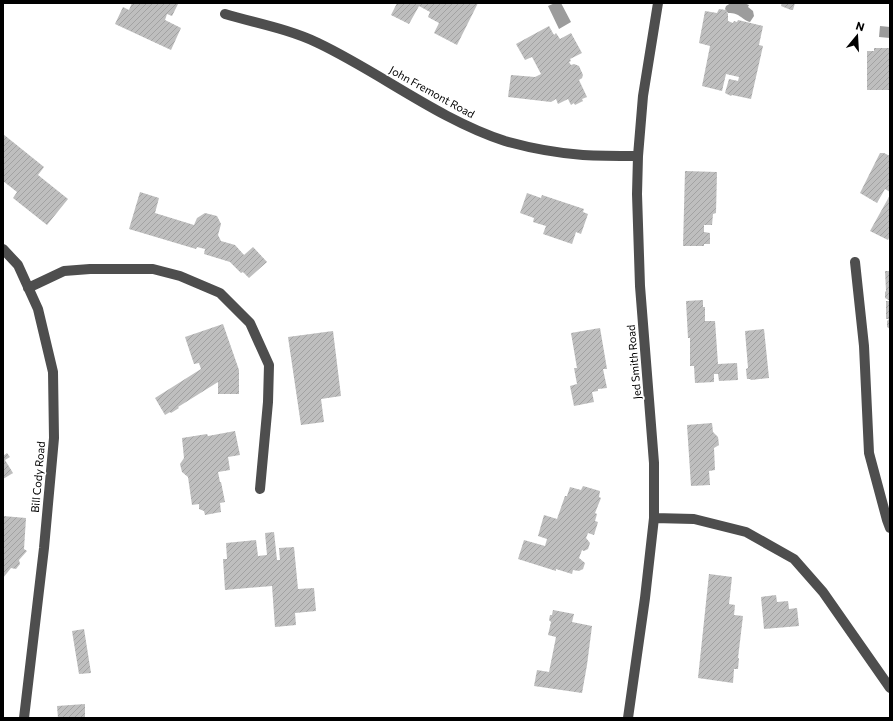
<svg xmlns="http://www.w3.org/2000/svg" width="893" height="721" viewBox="0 0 893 721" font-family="Commissioner,sans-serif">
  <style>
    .water { fill: #9c9c9c }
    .building { fill: url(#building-hatch) }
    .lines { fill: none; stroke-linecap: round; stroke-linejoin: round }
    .minor { stroke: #4e4e4e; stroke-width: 10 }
    .labels { text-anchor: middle; stroke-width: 3.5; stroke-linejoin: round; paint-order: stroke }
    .street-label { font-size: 11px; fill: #000; stroke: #fff }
  </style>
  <defs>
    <pattern id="building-hatch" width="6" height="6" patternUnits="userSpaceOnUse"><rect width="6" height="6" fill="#bebebe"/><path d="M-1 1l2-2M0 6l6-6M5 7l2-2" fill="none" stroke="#a2a2a2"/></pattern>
  </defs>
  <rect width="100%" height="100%" fill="#fff"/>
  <!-- water -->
  <path class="water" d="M555 3H561L571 22 559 29 548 6Z
    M731 3H744L749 5 748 7 753 11 754 16 750 22C740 19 741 13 728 13L725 9 726 6Z
    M880 26 890 27V38L879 37Z"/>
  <!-- building -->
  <path class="building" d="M132 3H175L178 4 172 16 167 14 165 20 181 28 171 50 115 24 123 7 129 10Z
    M397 3H478L457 45 434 33 439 23 428 17 430 12 419 6 409 24 391 15Z
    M782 3H795L793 10H791L781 6Z
    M719 9 726 10 728 14V21L733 23 734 21 737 22 738 20 763 26 759 45 763 46 751 99 732 95 731 96 725 93 729 79 738 81 739 77 726 74 722 91 702 86 710 46 699 43 705 11 717 13Z
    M549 26 554 35 556 33 560 39 571 33 582 53 570 59 571 61 569 62 571 65 574 64 579 66 583 75 582 78 579 80 587 97 582 99 583 101 575 105 574 103 571 105 568 99 558 104 556 99 551 102 508 97 511 75 535 77 541 74 532 57 525 60 516 44Z
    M874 48H890V90H867V51H874Z
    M3 134 44 167 38 175 68 199 47 225 13 198 17 192 3 181Z
    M880 153H884L890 156V192L885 189 877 203 860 193Z
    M685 171 717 172 716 213 713 214 712 225H704V232L710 233V244H704V246H683Z
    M140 192 159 198 155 213 194 225 197 218 205 213 217 216 221 224 218 235 221 241 235 245 244 255 253 247 267 262 249 278 243 272 241 273 230 262 204 254 205 249 197 247 196 249 129 229Z
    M527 193 541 198 542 195 584 209 583 212 588 214 581 234 576 232 572 244 543 234 546 226 533 222 534 218 520 213Z
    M890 195V236L888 240 870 231Z
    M885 271H890V329L887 327V321L889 319H886V301H890L885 298V292L886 291Z
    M703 300V307H705V321H715L718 364 737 363 738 380 719 381 718 374H714V382L695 383 694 366H690V338H688L686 301Z
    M223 324 239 370V394H218V382L178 407 179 408 171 413 170 412 165 415 155 398 201 369 199 363 194 364 185 337Z
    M600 328 607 369H603L607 388 598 389V391L592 392 594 402 574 406 570 386 577 384 574 368H577L571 333Z
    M764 329 769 378 751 380 750 379H747L746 369 748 368 745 331Z
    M333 331 341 396 321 399 324 422 301 425 288 337Z
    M712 423 713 432 718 437 719 445 714 448 715 470 709 471 710 485 691 486 687 425Z
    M235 431 240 455 228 457 230 470 218 472 220 482H221L225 502 220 503 221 512 205 515 204 511 199 509V504L192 505 188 477 182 472 180 464 184 458 182 438 207 434 208 436Z
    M7 453 10 457 5 460 13 473 3 479V456Z
    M583 486 600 491 599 497 601 498 595 513 597 514 595 521 598 522 594 535 588 533 586 538 590 543 588 549 584 551 582 550 579 558 585 563 583 569 579 571 573 570 572 574 556 569V571L518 559 524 540 545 546 547 539 538 536 544 515 557 519 565 496H567L570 487 581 490Z
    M3 516 26 518 24 549 27 551 19 560 20 564 16 569 11 568 3 578Z
    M274 532 277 560H280L279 548 294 547 298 589 314 588 316 611 295 613 296 625 275 627 272 586 225 590 223 559H227L226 543 256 540 258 556 267 555 265 533Z
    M709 574 732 577 729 604 735 605 734 615 743 616 738 658H739L738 669H734L733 683 698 678Z
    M776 595 777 602 788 601 789 609 797 608 799 626 764 629 761 597Z
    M553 610 574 614 572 622 592 626 587 665 582 693 534 686 537 670 549 672 556 637 548 635 551 622 549 620 550 615H552Z
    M84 629 91 673 79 674 72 631Z
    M85 704V718H58L57 706Z"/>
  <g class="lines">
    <!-- minor -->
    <path class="minor" d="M225 14C255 23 289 29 318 43 381 73 438 119 505 141 530 148 557 153 583 155 601 156 619 156 638 156
      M3 249 18 265 38 309 53 372 54 438 44 548 24 718
      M855 262 864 346 869 453 887 520 890 528
      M28 288 64 271 90 269H153L180 276 220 293 250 323 269 365 268 402 260 489
      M654 518 694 519 746 532 794 559 823 592 890 688
      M628 718 645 598 654 518V463L640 286 637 194 638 156 643 96 658 3"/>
  </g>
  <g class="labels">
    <!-- street labels -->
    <g class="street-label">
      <text transform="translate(432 92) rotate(29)" y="4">John Fremont Road</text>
      <text transform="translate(634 362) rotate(-95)" y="4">Jed Smith Road</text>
      <text transform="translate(38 477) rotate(-85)" y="4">Bill Cody Road</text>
    </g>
  </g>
  <!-- border -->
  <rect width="893" height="721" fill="none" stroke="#000000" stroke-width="8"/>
  <!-- north arrow -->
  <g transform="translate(857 36) rotate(18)" stroke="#ffffff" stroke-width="3" paint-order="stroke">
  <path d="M0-3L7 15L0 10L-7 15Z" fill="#000000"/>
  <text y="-6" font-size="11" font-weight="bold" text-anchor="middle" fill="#000000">N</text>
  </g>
</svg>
